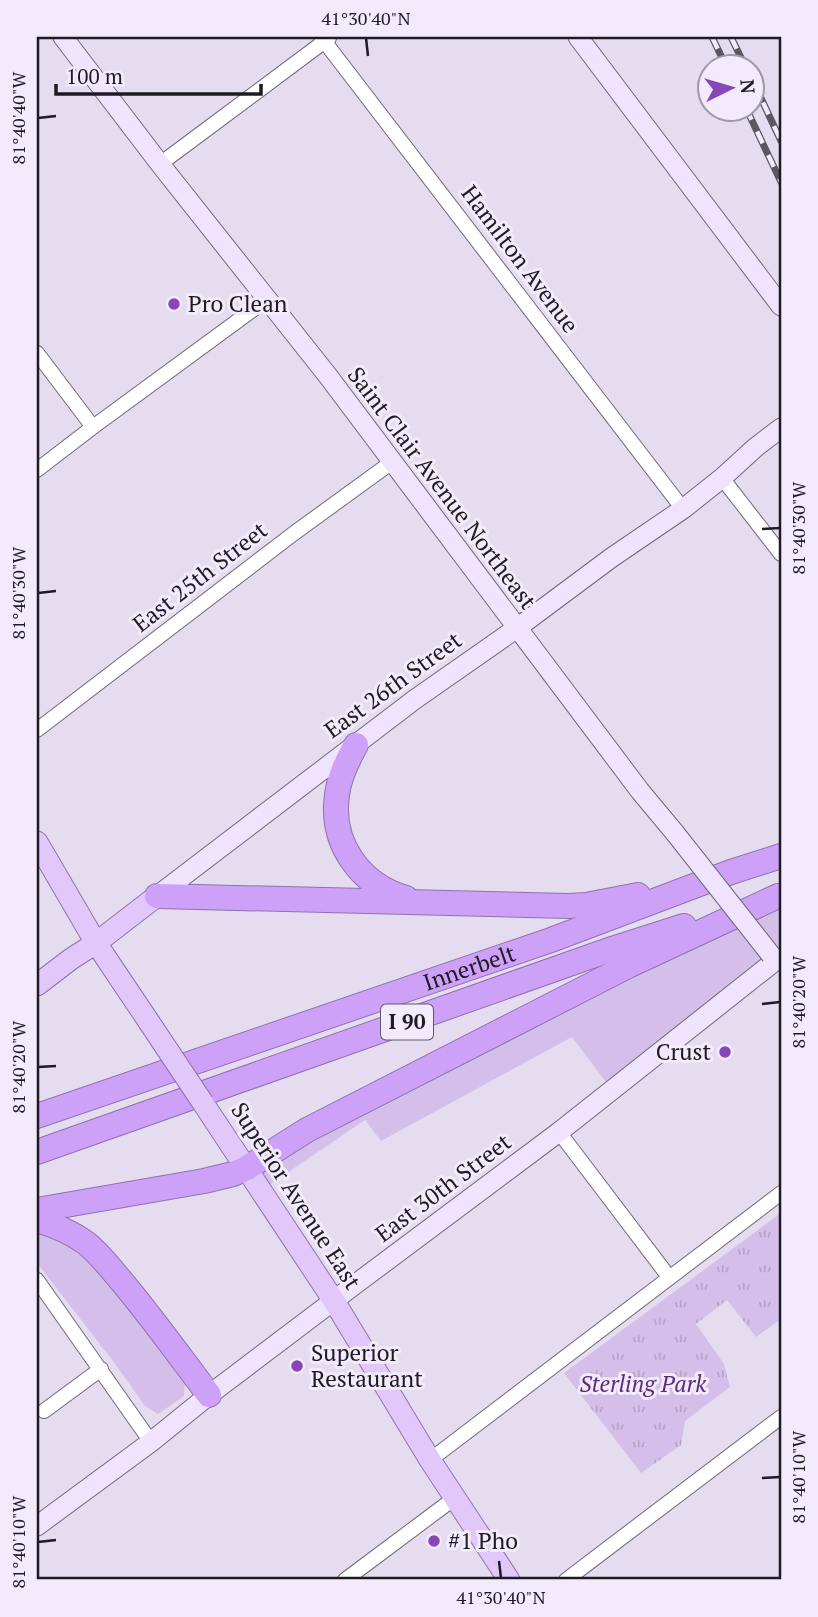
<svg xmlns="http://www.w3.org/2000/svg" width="818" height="1617" viewBox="0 0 818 1617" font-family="'PT Serif',serif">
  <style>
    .grass { fill: #d4bfea }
    .park { fill: url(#park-tufts) }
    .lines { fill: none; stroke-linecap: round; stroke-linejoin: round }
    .street-casing { stroke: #6f6877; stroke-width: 16 }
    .secondary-casing { stroke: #6f6877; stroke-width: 21 }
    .primary-casing { stroke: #9072ae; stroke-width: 23 }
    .highway-casing { stroke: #9072ae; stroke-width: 26 }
    .street { stroke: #fff; stroke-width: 14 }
    .secondary { stroke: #f0e3fd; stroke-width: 19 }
    .primary { stroke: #e2c7fb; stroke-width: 21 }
    .highway { stroke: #cea1f9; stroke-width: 24 }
    .rail-casing { stroke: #5b5660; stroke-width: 7 }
    .rail { stroke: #f3eafc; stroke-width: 4.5; stroke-dasharray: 13; stroke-linecap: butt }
    .secondary-bridge-casing { stroke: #6f6877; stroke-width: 21; stroke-linecap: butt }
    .primary-bridge-casing { stroke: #9072ae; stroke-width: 23; stroke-linecap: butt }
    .secondary-bridge { stroke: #f0e3fd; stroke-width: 19 }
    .primary-bridge { stroke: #e2c7fb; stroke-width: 21 }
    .ticks { fill: none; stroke: #1e1b22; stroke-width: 2.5 }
    .poi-dot { fill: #8846bb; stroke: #f3eafc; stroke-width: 2.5 }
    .labels { text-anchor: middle; stroke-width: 6; stroke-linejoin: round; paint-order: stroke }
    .shield { fill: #f3eafc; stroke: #5e5963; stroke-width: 2 }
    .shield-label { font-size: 21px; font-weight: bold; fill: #1e1b22 }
    .street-label { font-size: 23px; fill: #1e1b22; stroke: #f3eafc }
    .poi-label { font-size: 23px; fill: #1e1b22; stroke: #f3eafc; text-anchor: start }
    .park-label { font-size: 23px; font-style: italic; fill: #5a2e7d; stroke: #f3eafc }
    .neatline { fill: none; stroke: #1e1b22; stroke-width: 2.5 }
    .ticks-label { font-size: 18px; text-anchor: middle; fill: #1e1b22 }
  </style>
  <defs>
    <pattern id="park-tufts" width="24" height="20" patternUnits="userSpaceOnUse" patternTransform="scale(1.75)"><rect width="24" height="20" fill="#d4bfea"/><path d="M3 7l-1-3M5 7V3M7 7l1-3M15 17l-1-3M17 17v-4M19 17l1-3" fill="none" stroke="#b6a4c8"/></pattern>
  </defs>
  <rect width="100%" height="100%" fill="#e5ddef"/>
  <!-- grass -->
  <path class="grass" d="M781 894V969L776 961 612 1090 572 1037 381 1141 365 1120 262 1190 247 1168Z
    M37 1231 60 1241 94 1265 160 1351 175 1363 185 1378 184 1396 158 1414 145 1406 113 1361 37 1263Z"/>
  <!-- park -->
  <path class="park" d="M781 1213V1319L756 1337 727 1300 696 1324 724 1364 730 1387 685 1421 681 1445 641 1473 564 1373Z"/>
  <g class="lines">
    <!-- street casing -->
    <g class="street-casing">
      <path id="street" d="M321 37 683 509
        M160 164 329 38
        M37 353 93 427
        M37 470 93 427 266 300
        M722 478 781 554
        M37 730 293 534 392 462
        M559 1132 669 1277
        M37 1280 151 1442
        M44 1411 101 1369
        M430 1460 781 1193
        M345 1580 456 1497
        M566 1580 781 1417"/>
    </g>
    <!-- secondary casing -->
    <g class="secondary-casing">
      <path id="secondary" d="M63 37 160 164 328 376 640 791 675 833
        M578 37 781 306
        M157 896 414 700 517 628 611 558 683 509 722 478 756 447 781 428
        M37 1526 151 1442 209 1395 357 1283 559 1132 775 961"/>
    </g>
    <!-- primary casing -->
    <g class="primary-casing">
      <path id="primary" d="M37 842 96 943 149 1022
        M37 985 71 959 96 943 157 896
        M203 1103 334 1301 430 1460 509 1580"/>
    </g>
    <!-- highway casing -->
    <g class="highway-casing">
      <g id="highway">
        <path d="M356 745C347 761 339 777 337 795 330 843 360 885 406 898"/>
        <path d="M157 896 568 906 586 905 638 895"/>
        <path id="s1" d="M37 1116 551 940 731 872 781 856"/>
        <path d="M37 1152 606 951 684 926"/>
        <path d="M37 1210 204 1181 233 1174 247 1168 307 1130 628 966 778 896"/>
        <path d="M37 1220C54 1225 71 1232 86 1243 100 1254 111 1269 123 1283 153 1319 181 1358 209 1395"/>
      </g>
    </g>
    <!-- street -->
    <use href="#street" class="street"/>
    <!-- secondary -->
    <use href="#secondary" class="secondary"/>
    <!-- primary -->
    <use href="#primary" class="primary"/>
    <!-- highway -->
    <use href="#highway" class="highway"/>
    <!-- rail casing -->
    <g class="rail-casing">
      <path id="rail" d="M712 37 726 66
        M731 37 745 66
        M752 79 781 141
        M746 108 781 182"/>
    </g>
    <!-- rail -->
    <use href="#rail" class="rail"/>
    <!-- secondary-bridge casing -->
    <g class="secondary-bridge-casing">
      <path id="secondary-bridge" d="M675 833 771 955"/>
    </g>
    <!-- primary-bridge casing -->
    <g class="primary-bridge-casing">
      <path id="primary-bridge" d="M149 1022 203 1103"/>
    </g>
    <!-- secondary-bridge -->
    <use href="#secondary-bridge" class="secondary-bridge"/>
    <!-- primary-bridge -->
    <use href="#primary-bridge" class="primary-bridge"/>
  </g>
  <!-- ticks -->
  <path class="ticks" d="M366 38 368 56M38 118 56 116M762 529 780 528M38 593 56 591M762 1004 780 1002M38 1067 56 1066M762 1478 780 1477M38 1542 56 1540M499 1561 501 1578"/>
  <!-- markers -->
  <g class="poi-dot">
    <circle cx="174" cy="304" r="7"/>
    <circle cx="725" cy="1052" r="7"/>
    <circle cx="297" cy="1366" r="7"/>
    <circle cx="434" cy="1541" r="7"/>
  </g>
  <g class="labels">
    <!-- shield labels -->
    <rect class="shield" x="381" y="1004.5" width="52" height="35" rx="5"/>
    <g class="shield-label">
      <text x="407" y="1029">I 90</text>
    </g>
    <!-- street labels -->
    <g class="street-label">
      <text transform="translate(520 259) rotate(53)" y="8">Hamilton Avenue</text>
      <text transform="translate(442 488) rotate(53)" y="8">Saint Clair Avenue Northeast</text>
      <text transform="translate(200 577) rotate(-38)" y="8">East 25th Street</text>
      <text transform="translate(393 685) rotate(-36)" y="8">East 26th Street</text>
      <text dy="8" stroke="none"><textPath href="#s1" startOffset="457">Innerbelt</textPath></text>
      <text transform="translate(443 1188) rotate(-37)" y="8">East 30th Street</text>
      <text transform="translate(296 1196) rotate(57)" y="8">Superior Avenue East</text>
    </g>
    <!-- poi labels -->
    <g class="poi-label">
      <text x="188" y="312">Pro Clean</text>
      <text x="711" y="1060" text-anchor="end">Crust</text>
      <text x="311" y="1361">Superior<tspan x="311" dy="26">Restaurant</tspan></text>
      <text x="448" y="1549">#1 Pho</text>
    </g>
    <!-- park labels -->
    <g class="park-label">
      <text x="643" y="1392">Sterling Park</text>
    </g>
  </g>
  <!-- border -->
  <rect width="818" height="1617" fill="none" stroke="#f3eafc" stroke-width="77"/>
  <!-- north arrow -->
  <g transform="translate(731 88) rotate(85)"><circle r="33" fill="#f3eafc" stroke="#9e97a5" stroke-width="2"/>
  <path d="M0-5L12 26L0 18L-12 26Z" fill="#8846bb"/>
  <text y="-10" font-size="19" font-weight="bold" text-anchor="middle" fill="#1e1b22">N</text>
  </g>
  <!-- scale -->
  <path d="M56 84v10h205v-10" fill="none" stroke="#1e1b22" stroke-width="3.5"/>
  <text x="66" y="84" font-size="21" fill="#1e1b22" stroke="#f3eafc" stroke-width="5" paint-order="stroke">100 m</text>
  <rect x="38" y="38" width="742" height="1540" class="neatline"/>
  <g class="ticks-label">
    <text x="366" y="25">41°30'40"N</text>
    <text transform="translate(19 118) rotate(-90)" y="6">81°40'40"W</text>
    <text transform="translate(799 528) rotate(-90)" y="6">81°40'30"W</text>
    <text transform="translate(19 593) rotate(-90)" y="6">81°40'30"W</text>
    <text transform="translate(799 1002) rotate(-90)" y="6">81°40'20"W</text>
    <text transform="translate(19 1067) rotate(-90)" y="6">81°40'20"W</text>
    <text transform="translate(799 1477) rotate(-90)" y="6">81°40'10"W</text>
    <text transform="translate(19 1542) rotate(-90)" y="6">81°40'10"W</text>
    <text x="501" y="1604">41°30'40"N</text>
  </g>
</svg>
